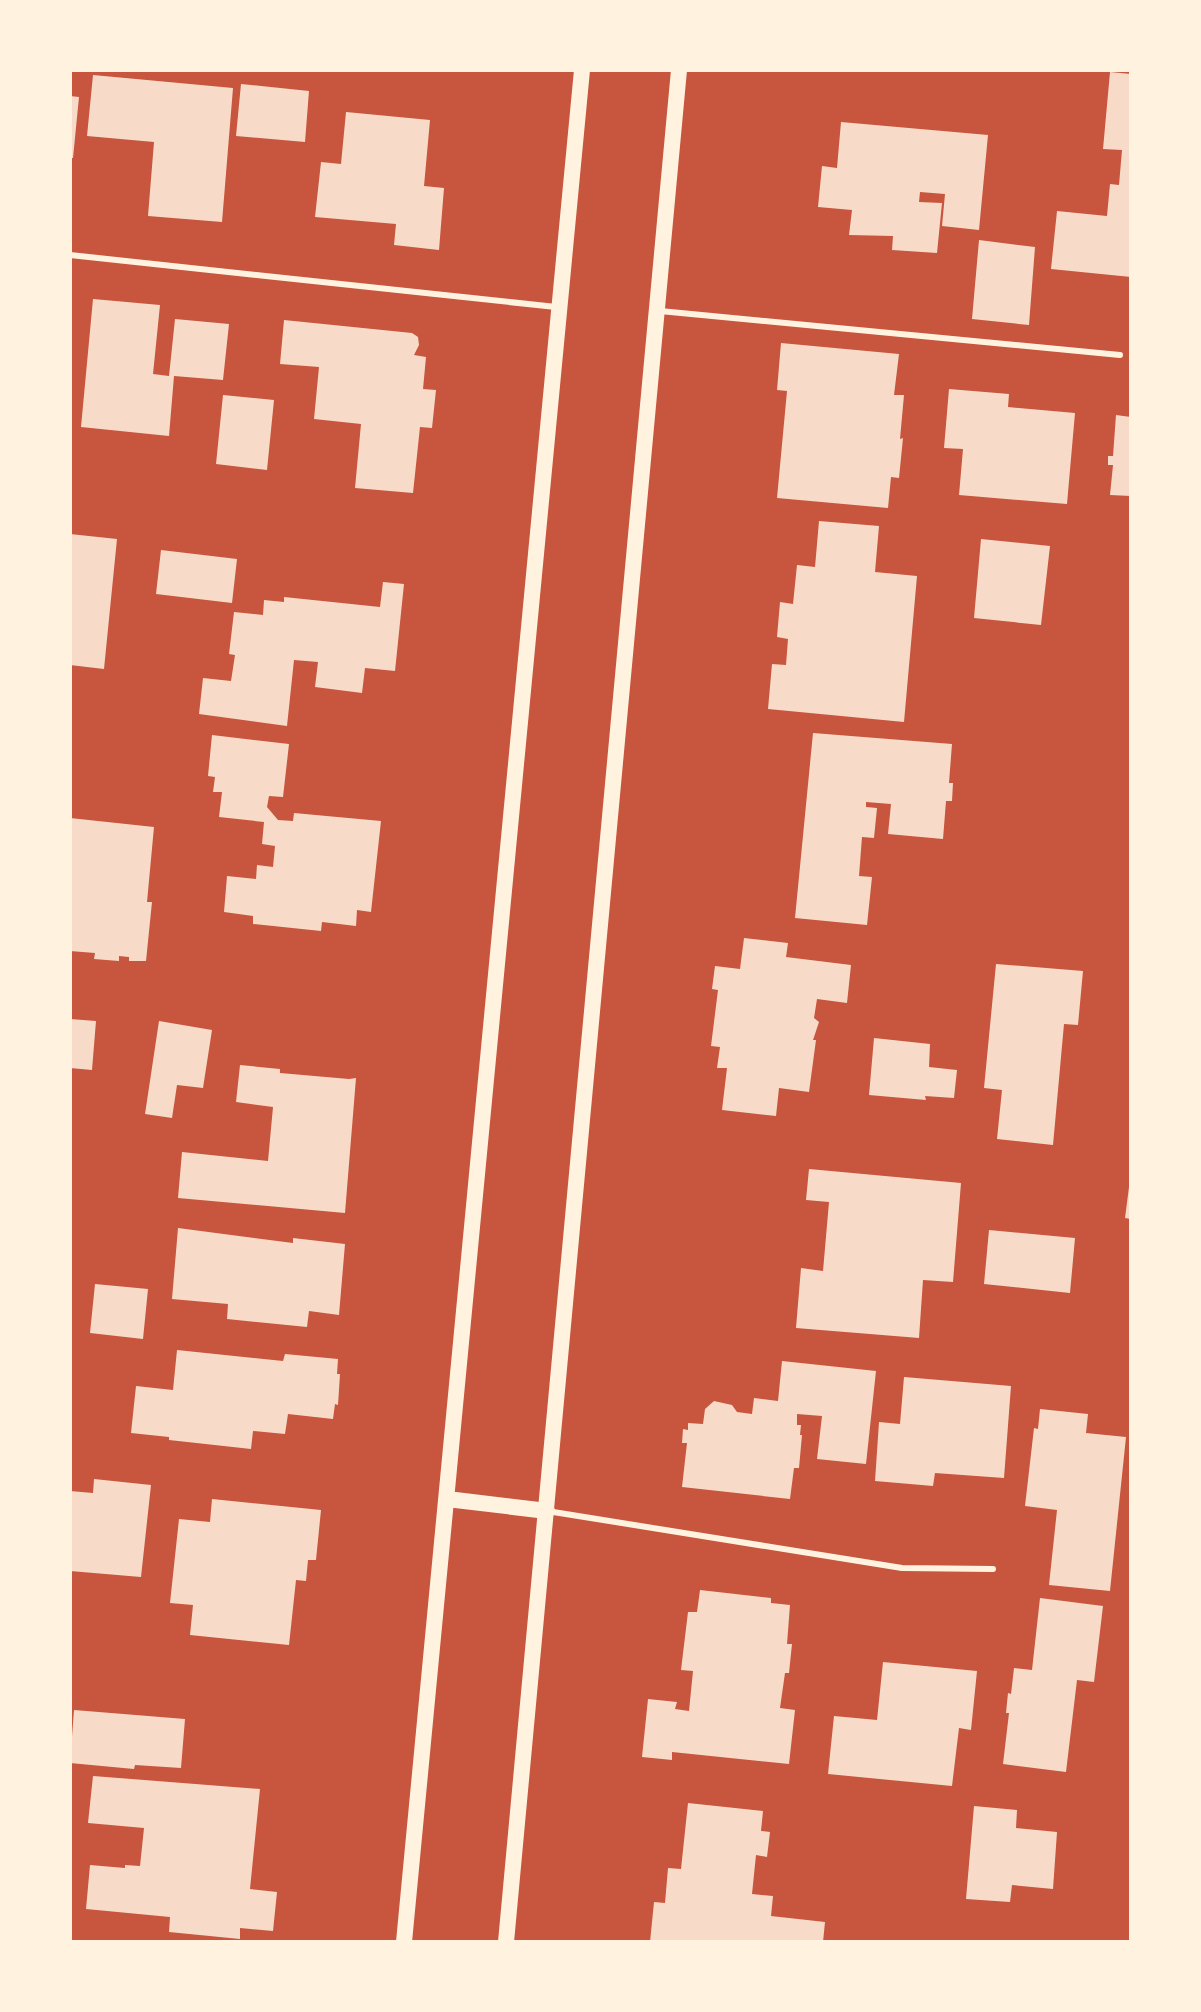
<svg xmlns="http://www.w3.org/2000/svg" width="1201" height="2012" viewBox="0 0 1201 2012" font-family="'Asap Condensed',sans-serif">
  <style>
    .building { fill: #f7dbc8 }
    .lines { fill: none; stroke-linecap: round; stroke-linejoin: round }
    .service { stroke: #fff3e0; stroke-width: 6 }
    .secondary { stroke: #fff3e0; stroke-width: 16 }
  </style>
  <rect width="100%" height="100%" fill="#c8553d"/>
  <!-- building -->
  <path class="building" d="M1110 72 1131 74V277L1051 269 1057 211 1107 216 1110 184 1119 185 1122 150 1103 149Z
    M93 75 233 88 222 222 148 216 154 142 87 136Z
    M241 84 309 91 305 142 236 136Z
    M70 96 79 97 73 158H70Z
    M346 112 430 120 424 186 444 188 439 250 394 245 396 224 315 217 321 162 341 164Z
    M841 122 988 135 979 230 942 226 945 194 920 192 919 202 942 203 937 253 892 250 893 236 849 235 852 210 818 207 822 166 837 168Z
    M979 240 1035 247 1029 325 972 319Z
    M93 299 160 305 153 374 169 376 175 319 229 324 223 380 174 376 169 436 81 427Z
    M284 320 412 333 418 337 419 345 414 355 426 357 423 389 436 390 432 428 420 427 413 493 355 488 361 424 314 419 319 367 280 364Z
    M781 343 899 354 894 395H904L900 439 903 438 899 478 891 477 888 508 777 498 787 391 777 390Z
    M949 389 1009 394 1008 407 1075 413 1067 504 959 495 963 449 944 448Z
    M223 395 274 400 267 470 216 464Z
    M1116 415 1131 417V496L1110 495 1113 465H1108V456H1113Z
    M819 521 879 526 875 572 917 576 904 722 768 709 772 664 786 665 788 639 777 637 780 602 793 604 797 565 815 567Z
    M70 534 117 539 104 669 70 665Z
    M981 539 1050 546 1041 625 974 618Z
    M161 550 237 559 232 603 156 594Z
    M383 582 404 584 395 671 365 668 362 693 315 687 318 662 294 660 287 726 199 714 203 678 231 681 235 655 229 654 234 612 263 615 264 600 284 602V597L380 607Z
    M813 733 952 744 949 783H953L952 801H946L943 839 888 834 891 804 866 802V807L877 808 874 838 862 837 859 876 872 877 867 925 795 918Z
    M212 735 289 744 283 797 269 796 267 807 278 820 293 821 294 813 381 821 371 912 357 910 356 926 322 922 321 931 253 924V916L224 912 227 876 256 879 257 865 273 867 275 846 262 844 264 822 219 817 222 792H213L215 777 208 776Z
    M70 818 154 827 147 902H152L146 961H129V957L119 956V961L94 959 95 953 70 951Z
    M744 938 788 943 786 957 851 965 847 1003 817 999 814 1018 819 1022 813 1040H816L809 1092 779 1088 776 1116 722 1110 727 1068H717L720 1047 711 1046 718 990 712 989 715 966 740 969Z
    M996 964 1083 971 1078 1025 1064 1024 1053 1145 997 1139 1002 1090 984 1088Z
    M70 1019 96 1021 92 1070 70 1068Z
    M159 1021 212 1030 203 1088 177 1085 172 1118 145 1114Z
    M874 1038 930 1044 929 1067 957 1070 954 1098 925 1096 926 1100 869 1095Z
    M240 1065 280 1069V1073L349 1079 356 1078 345 1213 178 1198 182 1152 268 1161 273 1107 236 1102Z
    M809 1169 961 1183 953 1282 923 1280 919 1338 796 1328 801 1268 823 1271 829 1202 806 1200Z
    M1129 1187H1131V1219L1125 1218Z
    M178 1228 293 1243V1238L345 1244 339 1315 309 1311 307 1327 227 1319 228 1304 172 1299Z
    M989 1230 1075 1238 1070 1293 984 1284Z
    M95 1284 148 1289 143 1339 90 1333Z
    M177 1350 283 1361 285 1354 338 1359 337 1374H340L338 1405 335 1404 333 1419 288 1414 285 1434 253 1431 251 1449 169 1440V1437L131 1433 136 1386 173 1390Z
    M782 1361 876 1371 866 1464 817 1459 822 1416 797 1414V1425H801L800 1435H802L799 1468H794L790 1499 682 1487 687 1443H682L683 1429 688 1430V1423L703 1424 705 1409 714 1401 732 1405 737 1412 752 1414 754 1398 778 1401Z
    M904 1377 1011 1386 1004 1478 935 1473 933 1486 875 1481 879 1422 900 1424Z
    M1040 1409 1088 1414 1086 1433 1126 1437 1110 1591 1049 1585 1057 1510 1025 1506 1034 1428 1038 1429Z
    M94 1479 151 1485 141 1577 70 1571V1491L93 1493Z
    M212 1499 321 1510 316 1560H308L306 1581 296 1580 289 1645 190 1635 193 1605 170 1603 179 1519 210 1522Z
    M700 1590 771 1598V1603L790 1605 787 1644H792L789 1673H785L780 1708 795 1710 789 1764 672 1752V1760L642 1757 648 1699 677 1702 675 1709 689 1711 693 1671 681 1670 688 1612H697Z
    M1040 1598 1103 1606 1094 1682 1077 1680 1066 1772 1003 1764 1009 1713H1006L1008 1693 1011 1694 1014 1668 1032 1670Z
    M883 1662 977 1671 971 1730 959 1728 952 1786 828 1774 834 1716 877 1720Z
    M74 1710 185 1719 181 1768 135 1765 134 1769 70 1763Z
    M93 1776 260 1789 250 1889 277 1892 273 1931 240 1928V1939L169 1932 170 1917 86 1909 90 1865 125 1868V1865L140 1866 144 1828 88 1823Z
    M688 1803 763 1811 761 1831 770 1832 767 1857 756 1855 752 1894 773 1896 771 1916 825 1922 823 1942H650L654 1902 665 1903 668 1868 681 1869Z
    M974 1806 1017 1810 1016 1828 1057 1832 1053 1889 1012 1885 1010 1902 966 1899Z"/>
  <g class="lines">
    <!-- service -->
    <path class="service" d="M70 255 556 307
      M660 311 1120 355
      M547 1511 902 1568 993 1569"/>
    <!-- secondary -->
    <path class="secondary" d="M447 1499 547 1511
      M404 1942 582 70
      M506 1942 679 70"/>
  </g>
  <!-- border -->
  <rect width="1201" height="2012" fill="none" stroke="#fff3e0" stroke-width="144"/>
</svg>
